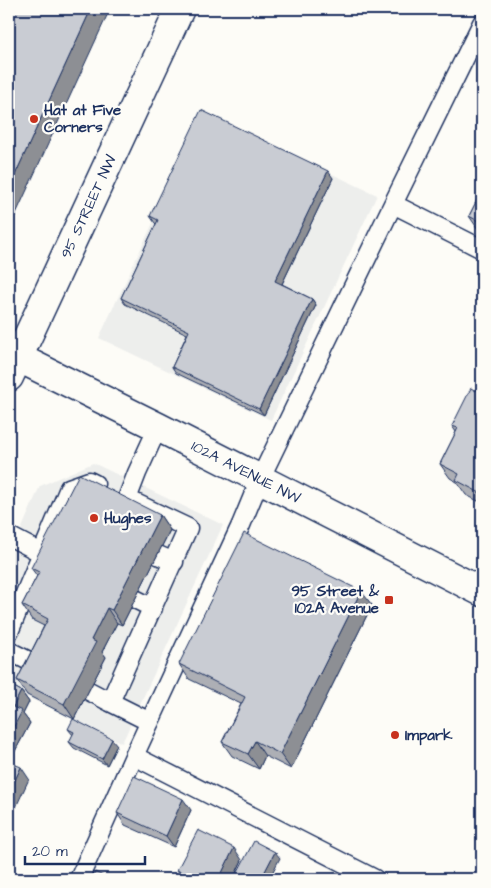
<svg xmlns="http://www.w3.org/2000/svg" width="491" height="888" viewBox="0 0 491 888" font-family="'Architects Daughter',sans-serif">
  <style>
    .built { fill: #edeeec }
    .lines { fill: none; stroke-linecap: round; stroke-linejoin: round }
    .service-casing { stroke: #1b2f5e; stroke-width: 21 }
    .tertiary-casing { stroke: #1b2f5e; stroke-width: 31 }
    .service { stroke: #fdfcf7; stroke-width: 18 }
    .tertiary { stroke: #fdfcf7; stroke-width: 28 }
    .wall { fill: #adafb5; stroke: #1b2f5e }
    .shaded-wall { fill: #8d8f94; stroke: #1b2f5e }
    .building { fill: #c9ccd3; stroke: #1b2f5e }
    .poi-dot { fill: #c8321e; stroke: #fdfcf7; stroke-width: 2 }
    .labels { text-anchor: middle; stroke-width: 4.5; stroke-linejoin: round; paint-order: stroke }
    .poi-label { font-size: 15px; font-weight: bold; fill: #1b2f5e; stroke: #fdfcf7; text-anchor: start }
    .street-label { font-size: 15px; fill: #1b2f5e; stroke: #fdfcf7 }
  </style>
  <rect width="100%" height="100%" fill="#fdfcf7"/>
  <filter id="ink" filterUnits="userSpaceOnUse"><feTurbulence type="fractalNoise" baseFrequency=".02" numOctaves="2"/><feDisplacementMap in="SourceGraphic" scale="10" xChannelSelector="R" yChannelSelector="G"/><feConvolveMatrix kernelMatrix="1 2 1 2 8 2 1 2 1" color-interpolation-filters="sRGB"/></filter>
  <g filter="url(#ink)">
    <!-- built -->
    <path class="built" d="M204 114 377 195 271 420 99 338Z
      M93 463 223 525 122 743 9 688V558L40 486Z"/>
    <g class="lines">
      <!-- service casing -->
      <g class="service-casing">
        <path id="service" d="M393 204 482 249
          M9 536 53 559
          M158 555 174 562
          M135 599 153 608
          M9 632 69 488 89 481 95 484
          M9 651 41 667
          M89 691 110 702
          M150 722 110 702 188 528 127 499 137 473 158 427
          M134 756 375 879
          M79 879 134 756 241 525 260 479 393 204 482 23"/>
      </g>
      <!-- tertiary casing -->
      <g class="tertiary-casing">
        <g id="tertiary">
          <path id="s1" d="M9 353 158 427 482 592"/>
          <path id="s2" d="M9 377 180 9"/>
        </g>
      </g>
      <!-- service -->
      <use href="#service" class="service"/>
      <!-- tertiary -->
      <use href="#tertiary" class="tertiary"/>
    </g>
    <!-- wall -->
    <path class="wall" d="M333 178 282 284 312 299 316 305 264 415 176 373 172 367 187 334 125 304 121 298 156 224 155 223 150 216Z
      M482 190V233L480 232 469 216Z
      M482 379V503L466 495 457 482 450 478 440 464 456 432 452 426 476 391Z
      M160 515 170 530 122 625 117 623 102 652 106 657 74 719 27 695 17 680 44 626 32 620 22 605 37 576 31 568Z
      M372 605 291 769 265 756 259 769 232 756 222 742 241 704 189 679 179 664Z
      M9 684 21 691 29 702 23 714 30 723 14 753 9 750Z
      M68 729 117 745 107 765 74 748 69 742 73 735Z
      M191 810 174 847 125 825 117 813Z
      M242 860 233 879H184L177 870Z"/>
    <!-- shaded-wall -->
    <path class="shaded-wall" d="M91 9H110L9 229V188Z
      M328 171 333 178 280 288 275 281Z
      M312 299 316 305 264 415 259 409Z
      M160 515 170 530 122 625 112 610Z
      M361 591 372 605 291 769 280 754Z
      M107 608 117 623 102 652 106 657 74 719 64 704 91 640Z
      M21 691 29 702 23 714 30 723 14 753 9 745V736L13 707Z
      M112 739 117 745 107 765 102 759Z
      M255 741 265 756 259 769 248 754Z
      M21 767 29 779 10 820 9 819V793Z
      M183 799 191 810 174 847 166 836Z
      M234 848 242 860 233 879H219Z
      M275 852 280 858 269 879H261Z"/>
    <!-- building -->
    <path class="building" d="M9 9H91L9 188Z
      M201 110 328 171 275 281 312 299 259 409 172 367 189 331 121 298 158 220 150 216Z
      M482 190V223L469 216Z
      M482 379V494L456 480 459 474 440 464 458 428 452 426 471 388 476 391Z
      M79 474 160 515 112 610 107 608 91 640 96 642 64 704 17 680 48 619 22 605 39 572 31 568Z
      M244 533 361 591 280 754 255 741 248 754 222 742 245 697 179 664Z
      M9 684 21 691 13 707 22 711 9 736Z
      M73 719 112 739 102 759 69 742 74 732 68 729Z
      M9 762 21 767 9 793Z
      M134 776 183 799 166 836 117 813Z
      M198 830 234 848 219 879H195L177 870Z
      M254 841 275 852 261 879H244L236 875Z
      M95 872 109 879H92Z"/>
  </g>
  <!-- markers -->
  <g class="poi-dot">
    <circle cx="34" cy="119" r="5"/>
    <circle cx="94" cy="518" r="5"/>
    <rect x="384" y="595" width="10" height="10" rx="2.5"/>
    <circle cx="395" cy="735" r="5"/>
  </g>
  <g class="labels">
    <!-- poi labels -->
    <g class="poi-label">
      <text x="44" y="115">Hat at Five<tspan x="44" dy="17">Corners</tspan></text>
      <text x="104" y="523">Hughes</text>
      <text x="379" y="596" text-anchor="end">95 Street &amp;<tspan x="379" dy="17">102A Avenue</tspan></text>
      <text x="405" y="740">Impark</text>
    </g>
    <!-- street labels -->
    <g class="street-label">
      <text dy="5" stroke="none"><textPath href="#s2" startOffset="188">95 STREET NW</textPath></text>
      <text dy="5" stroke="none"><textPath href="#s1" startOffset="265">102A AVENUE NW</textPath></text>
    </g>
  </g>
  <!-- margin -->
  <rect width="491" height="888" fill="none" stroke="#fdfcf7" stroke-width="30"/>
  <rect x="15" y="15" width="461" height="858" fill="none" stroke="#1b2f5e" stroke-width="2" filter="url(#ink)"/>
  <!-- scale -->
  <path d="M25 856v8h120v-8" fill="none" stroke="#1b2f5e" stroke-width="2.5"/>
  <text x="32" y="856" font-size="15" fill="#1b2f5e" stroke="#fdfcf7" stroke-width="4" paint-order="stroke">20 m</text>
</svg>
